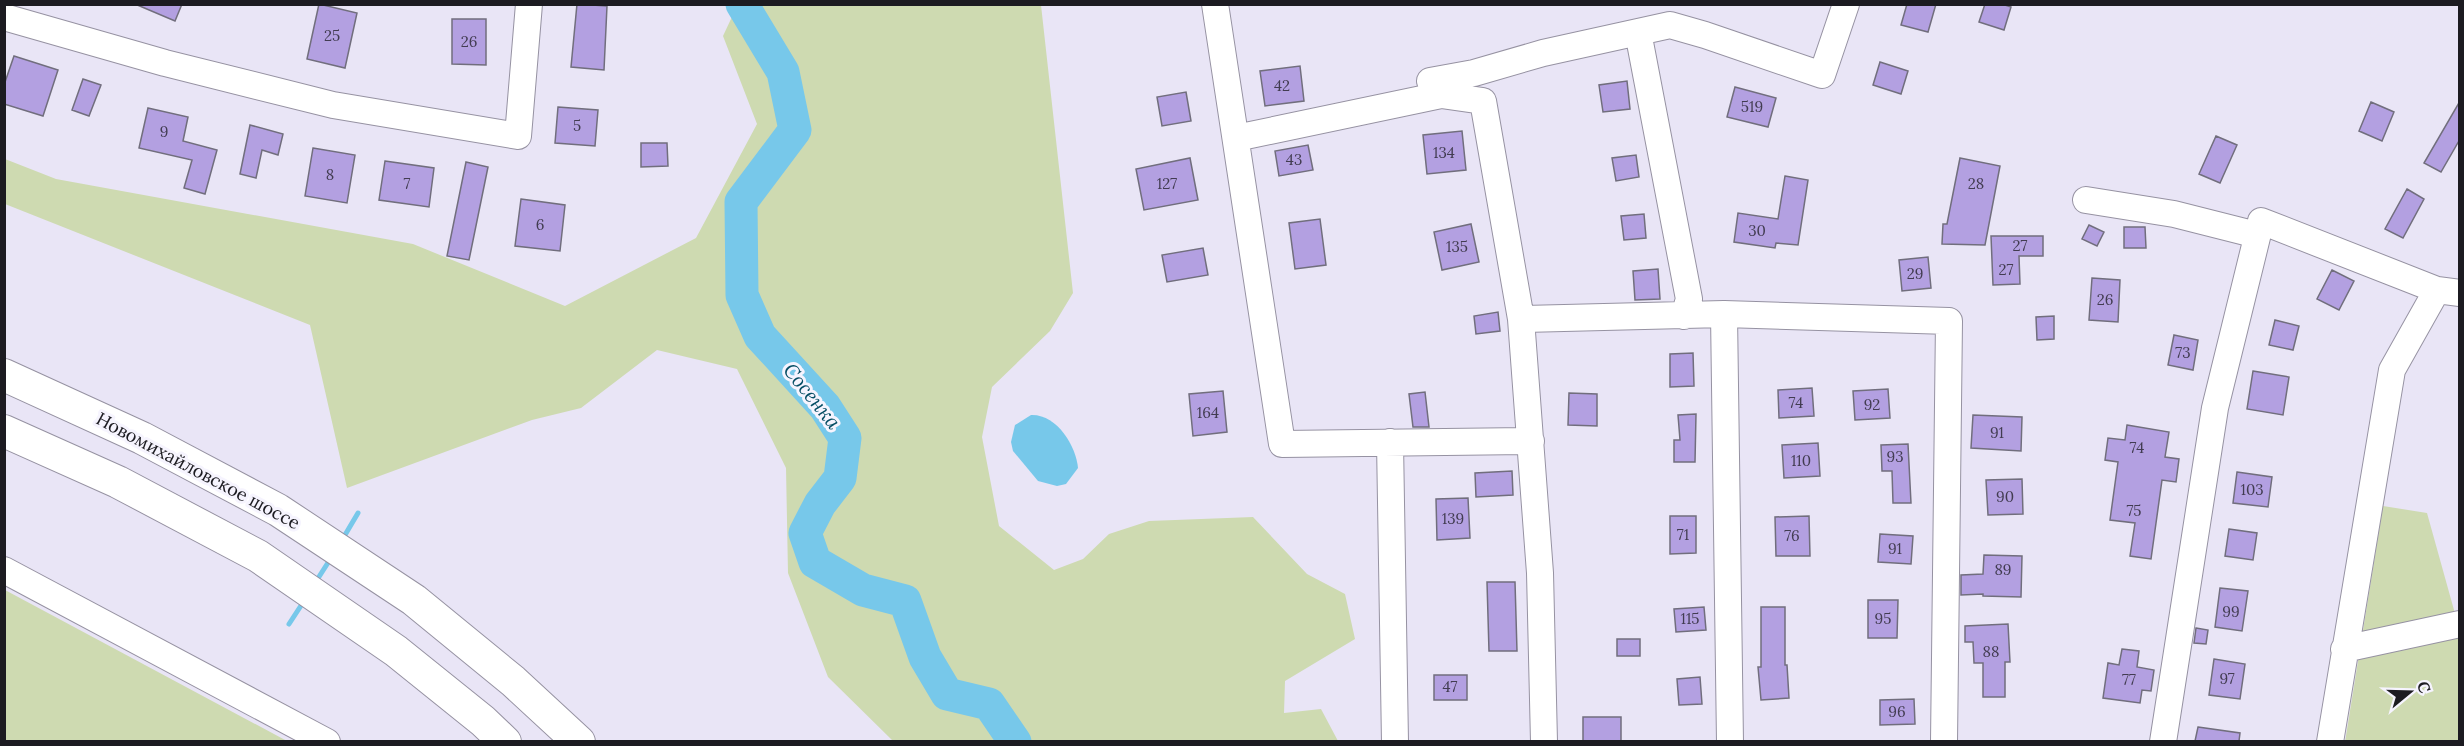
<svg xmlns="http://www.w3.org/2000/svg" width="2464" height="746" viewBox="0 0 2464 746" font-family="Lora,serif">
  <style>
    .green { fill: #cedab1 }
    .water { fill: #77c8ea }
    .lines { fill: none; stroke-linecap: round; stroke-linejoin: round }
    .stream { stroke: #77c8ea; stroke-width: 5 }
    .river { stroke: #77c8ea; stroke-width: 33 }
    .building { fill: #b3a0e1; stroke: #716e7d; stroke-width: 1.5 }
    .minor-casing { stroke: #9692a2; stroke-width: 28 }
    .major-casing { stroke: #9692a2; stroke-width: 34 }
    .minor { stroke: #fff; stroke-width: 26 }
    .major { stroke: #fff; stroke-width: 32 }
    .labels { text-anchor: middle; stroke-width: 6; stroke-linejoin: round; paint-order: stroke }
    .number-label { font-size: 15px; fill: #423c51 }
    .street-label { font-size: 18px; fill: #1c1b21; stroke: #f6f4fe }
    .water-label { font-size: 20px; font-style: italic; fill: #054d64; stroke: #f6f4fe }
  </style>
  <rect width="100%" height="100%" fill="#e9e5f6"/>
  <!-- green -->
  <path class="green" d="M738 4 1041 5 1073 293 1050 331 992 387 982 437 999 526 1054 570 1083 559 1109 534 1149 521 1253 517 1307 574 1345 594 1355 639 1285 681 1284 713 1321 709 1338 741H893L828 677 788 573 786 468 737 369 657 350 581 408 532 420 347 488 310 325 5 204V159L56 179 413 244 565 306 696 238 757 124 723 36Z
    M2383 506 2427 513 2459 628V741L2345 742Z
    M5 590 287 741H5Z"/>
  <!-- water -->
  <path class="water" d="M1031 415C1057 414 1076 446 1078 468L1066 484 1057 486 1038 481 1013 451 1011 442 1015 425Z"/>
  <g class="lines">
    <!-- stream -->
    <path class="stream" d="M342 540 358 513
      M315 583 331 558
      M289 624 304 601"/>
    <!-- river -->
    <path class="river" d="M742 4 783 72 795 130 741 202 742 295 760 336 825 407 845 438 840 478 820 504 805 533 815 562 863 590 905 601 925 657 947 694 989 704 1015 742"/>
  </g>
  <!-- building -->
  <path class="building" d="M135 4H182L175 21Z
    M319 4 357 13 345 68 307 59Z
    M577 4 607 6 604 70 571 67Z
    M1907 4H1936L1928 32 1901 25Z
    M1985 4H2002L2011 7 2004 30 1979 22Z
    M452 19H486V65L452 64Z
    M14 56 58 70 43 116 4 104V85Z
    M1880 62 1908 71 1901 94 1873 85Z
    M1300 66 1304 101 1265 106 1260 71Z
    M83 79 101 85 89 116 72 110Z
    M1627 81 1630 109 1603 112 1599 85Z
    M1735 87 1776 98 1768 127 1727 117Z
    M1186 92 1191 121 1162 126 1157 97Z
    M2460 101V139L2441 172 2424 163Z
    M2371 102 2394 112 2382 141 2359 131Z
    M558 107 598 110 595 146 555 143Z
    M148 108 188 117 183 141 217 150 205 194 184 188 192 160 139 148Z
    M250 125 283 134 278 155 262 150 256 178 240 174Z
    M1462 131 1466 170 1427 174 1423 135Z
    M2216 136 2237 145 2220 183 2199 174Z
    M641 143H667L668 166 641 167Z
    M1308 145 1313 170 1279 176 1275 151Z
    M313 148 355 155 347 203 305 196Z
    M1636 155 1639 177 1616 181 1612 158Z
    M1190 158 1198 200 1144 210 1136 169Z
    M1960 158 2000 166 1985 245 1942 244 1943 224H1947Z
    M385 161 434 168 429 207 379 200Z
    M466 162 488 167 469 260 447 256Z
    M1785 176 1808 180 1798 245 1776 243 1775 248 1734 242 1738 213 1778 219Z
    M2407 189 2424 199 2403 238 2385 229Z
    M521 199 565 205 560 251 515 246Z
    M1644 214 1646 238 1624 240 1621 216Z
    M1320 219 1326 265 1295 269 1289 223Z
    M1471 224 1479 262 1442 270 1434 232Z
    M2089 225 2104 232 2097 246 2082 239Z
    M2124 227H2145L2146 248H2124Z
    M1991 236H2043V256H2019L2020 284 1993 285Z
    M1203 248 1208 275 1167 282 1162 255Z
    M1928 257 1931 288 1902 291 1899 260Z
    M1658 269 1660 299 1635 300 1633 271Z
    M2332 270 2354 281 2339 310 2317 299Z
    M2092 278 2120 280 2118 322 2089 320Z
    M1498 312 1500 331 1476 334 1474 316Z
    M2054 316V339L2037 340 2036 317Z
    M2275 320 2299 326 2293 350 2269 345Z
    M2174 335 2198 340 2193 370 2168 365Z
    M1693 353 1694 386 1670 387V354Z
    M2253 371 2289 377 2283 415 2247 409Z
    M1812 388 1814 416 1779 418 1778 390Z
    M1888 389 1890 418 1855 420 1853 391Z
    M1223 391 1227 432 1193 436 1189 394Z
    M1425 392 1429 427H1413L1409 394Z
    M1569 393 1597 394V426L1568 425Z
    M1696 414 1695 462H1674V440H1680L1678 415Z
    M1973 415 2022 417 2021 451 1971 448Z
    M2127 425 2169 432 2165 457 2179 459 2176 482 2162 480 2151 559 2130 556 2135 523 2110 520 2118 462 2105 460 2108 438 2125 440Z
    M1818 443 1820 476 1784 478 1782 445Z
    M1908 444 1911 503H1893L1892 471H1882L1881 445Z
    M1512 471 1513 495 1476 497 1475 473Z
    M2237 472 2272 477 2268 507 2233 503Z
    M2022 479 2023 514 1988 515 1986 480Z
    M1468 498 1470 538 1437 540 1436 499Z
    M1670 516H1696V553L1670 554Z
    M1809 516 1810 556H1776L1775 517Z
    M2229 529 2257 533 2253 560 2225 556Z
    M1880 534 1913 536 1911 564 1878 562Z
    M1984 555 2022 556 2021 597 1983 596V594L1961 595V575L1983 574Z
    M1487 582H1515L1517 651H1489Z
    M2220 588 2248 591 2242 631 2215 627Z
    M1868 600H1898L1897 638H1868Z
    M1704 607 1706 630 1676 632 1674 609Z
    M1761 607H1785V665H1787L1789 698 1761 700 1758 667H1761Z
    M2008 624 2010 662H2005V697H1983V663H1974L1973 642H1965V626Z
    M2196 628 2208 630 2206 644 2194 643Z
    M1617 639H1640V656H1617Z
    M2122 649 2139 651 2137 667 2154 670 2151 691 2142 690 2140 703 2103 698 2108 663 2119 665Z
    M2214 659 2245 664 2240 699 2209 695Z
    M1434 675H1467V700H1434Z
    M1700 677 1702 704 1679 705 1677 679Z
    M1914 699 1915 724 1880 725V700Z
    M1583 717H1621V741H1583Z
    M2198 727 2240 733 2239 741H2195Z"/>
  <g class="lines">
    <!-- minor casing -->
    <g class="minor-casing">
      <path id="minor" d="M1215 4 1282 444 1531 441
        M4 17 165 63 333 105 518 136 529 4
        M1638 32 1689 299 1684 316
        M1430 81 1474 73 1543 53 1670 25 1705 35 1822 75 1846 4
        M1236 138 1441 95 1483 101 1521 319 1540 573 1544 742
        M2086 200 2174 214 2257 235
        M1724 314 1730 742
        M1521 319 1724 314 1949 321 1944 742
        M1390 442 1395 742
        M4 570 327 742
        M2344 649 2460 624
        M2163 742 2215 408 2261 221 2437 290
        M2330 742 2392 370 2437 290 2460 293"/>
    </g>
    <!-- major casing -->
    <g class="major-casing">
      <path id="major" d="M4 375 142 438 278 510 414 600 513 681 579 742
        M4 431 118 482 258 556 396 651 483 721 505 742"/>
    </g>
    <!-- minor -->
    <use href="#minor" class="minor"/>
    <!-- major -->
    <use href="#major" class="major"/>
  </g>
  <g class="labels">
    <!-- number labels -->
    <g class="number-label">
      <text x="332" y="41">25</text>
      <text x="469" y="47">26</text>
      <text x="1282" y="91">42</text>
      <text x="1752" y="112">519</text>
      <text x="577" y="131">5</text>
      <text x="164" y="137">9</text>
      <text x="1444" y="158">134</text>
      <text x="1294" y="165">43</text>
      <text x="330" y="180">8</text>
      <text x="407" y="189">7</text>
      <text x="1167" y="189">127</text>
      <text x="1976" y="189">28</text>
      <text x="540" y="230">6</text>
      <text x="1757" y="236">30</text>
      <text x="2020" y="251">27</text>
      <text x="1457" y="252">135</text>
      <text x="2006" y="275">27</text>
      <text x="1915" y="279">29</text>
      <text x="2105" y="305">26</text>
      <text x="2183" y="358">73</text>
      <text x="1796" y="408">74</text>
      <text x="1872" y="410">92</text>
      <text x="1208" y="418">164</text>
      <text x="1997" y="438">91</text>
      <text x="2137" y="453">74</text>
      <text x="1895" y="462">93</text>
      <text x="1801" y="466">110</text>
      <text x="2252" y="495">103</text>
      <text x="2005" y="502">90</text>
      <text x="2134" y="516">75</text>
      <text x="1453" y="524">139</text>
      <text x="1683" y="540">71</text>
      <text x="1792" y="541">76</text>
      <text x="1895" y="554">91</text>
      <text x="2003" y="575">89</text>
      <text x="2231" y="617">99</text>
      <text x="1690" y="624">115</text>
      <text x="1883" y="624">95</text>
      <text x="1991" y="657">88</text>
      <text x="2227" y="684">97</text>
      <text x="2129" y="685">77</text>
      <text x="1450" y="692">47</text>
      <text x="1897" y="717">96</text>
    </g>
    <!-- street labels -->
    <g class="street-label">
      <text transform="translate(198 471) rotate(28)" y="6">Новомихайловское шоссе</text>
    </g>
    <!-- water labels -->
    <g class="water-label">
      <text transform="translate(812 396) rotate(51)" y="7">Сосенка</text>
    </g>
  </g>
  <!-- border -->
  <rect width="2464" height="746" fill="none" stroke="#1c1b21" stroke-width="12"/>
  <!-- north arrow -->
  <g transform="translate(2410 692) rotate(71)" stroke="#f6f4fe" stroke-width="4.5" paint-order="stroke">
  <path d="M0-4.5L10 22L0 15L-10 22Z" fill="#1c1b21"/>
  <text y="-9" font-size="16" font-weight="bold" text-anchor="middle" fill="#1c1b21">С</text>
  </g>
</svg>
